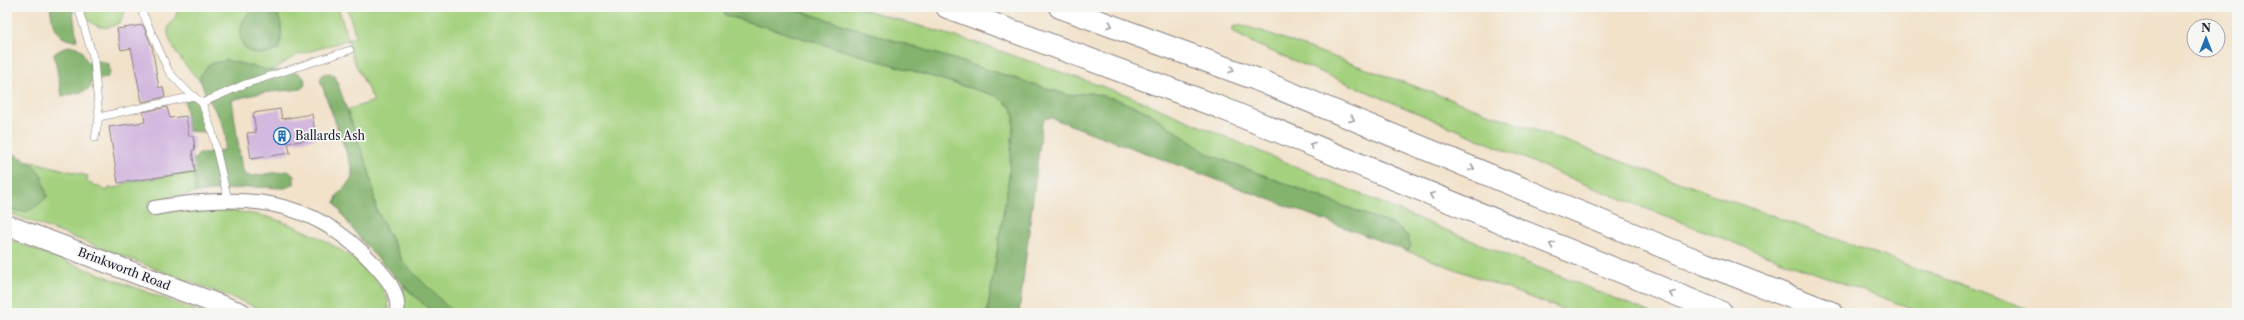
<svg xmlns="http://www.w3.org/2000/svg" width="2244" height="320" viewBox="0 0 2244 320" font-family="'Libre Caslon Text',serif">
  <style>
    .green { fill: #a4d17e; stroke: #637a5c }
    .forest { fill: #83b36d; stroke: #526a54 }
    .building { fill: #d3b8df }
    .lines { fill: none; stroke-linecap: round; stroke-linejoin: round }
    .lane-casing { stroke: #8a8282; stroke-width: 8 }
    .street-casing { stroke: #8a8282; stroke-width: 16 }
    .secondary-casing { stroke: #8a8282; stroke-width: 22 }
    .highway-casing { stroke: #8a8282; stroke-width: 24 }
    .lane { stroke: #fff; stroke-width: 7 }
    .street { stroke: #fff; stroke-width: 14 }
    .secondary { stroke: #fff; stroke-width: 20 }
    .highway { stroke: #fff; stroke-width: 22 }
    .oneway { stroke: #9c9ca7 }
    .labels { text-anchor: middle; stroke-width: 3.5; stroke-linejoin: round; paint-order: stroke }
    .poi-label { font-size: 12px; fill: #22223b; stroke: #f6f6f2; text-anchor: start }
    .street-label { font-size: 12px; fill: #22223b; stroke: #f6f6f2 }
  </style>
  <rect width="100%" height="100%" fill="#f6f6f2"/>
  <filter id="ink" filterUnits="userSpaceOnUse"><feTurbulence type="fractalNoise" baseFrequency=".025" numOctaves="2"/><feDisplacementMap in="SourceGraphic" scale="8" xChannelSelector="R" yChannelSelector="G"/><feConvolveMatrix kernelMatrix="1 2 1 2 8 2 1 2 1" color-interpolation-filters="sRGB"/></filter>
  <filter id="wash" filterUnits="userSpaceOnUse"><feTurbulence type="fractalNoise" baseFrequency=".012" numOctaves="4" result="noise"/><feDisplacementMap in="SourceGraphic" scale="16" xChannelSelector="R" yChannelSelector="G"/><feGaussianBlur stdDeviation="0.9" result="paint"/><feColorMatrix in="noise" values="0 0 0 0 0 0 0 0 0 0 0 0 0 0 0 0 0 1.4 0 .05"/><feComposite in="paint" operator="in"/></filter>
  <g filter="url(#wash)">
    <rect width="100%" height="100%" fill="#f2e2ca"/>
    <!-- green -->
    <path class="green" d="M83 7H127V8L120 22C105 33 86 26 83 7Z
      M178 7H338L348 40 356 36 347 7H672L689 9 688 7H723L725 15 997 96 1012 108 1014 118 1008 185 987 313H454L403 262 376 209 370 175 347 110 374 101 353 59 348 40 297 55 272 70 200 76 201 82C191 72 166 45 168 29 170 21 178 18 178 7Z
      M787 7H856L980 44 1127 95 1431 224 1651 313H1572L1407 251 1411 247 1396 226 1208 154 1182 137 1091 93 1068 95Z
      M1240 25 1262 31 2040 313H1927L1908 307 1755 251 1594 188 1257 45 1233 32V27Z
      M30 161 88 176 86 181 107 191 109 188H116L128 182 195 172V193L147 203 150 212C187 209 222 208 259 215 298 223 392 266 389 313H272L7 212V208L12 210 43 177Z
      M7 239 202 313H7Z
      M403 285 433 313H404Z"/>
    <!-- forest -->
    <path class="forest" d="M50 7H72L77 40C56 42 53 25 50 7Z
      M723 7H787L1068 95 1091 93 1116 99 1150 113 1208 154 1396 226 1408 236 1411 247 1407 251 1052 118H1045L1042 124 1019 313H987L1008 185 1014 118 1012 108 997 96 725 15Z
      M256 8 276 9C282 22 283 35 279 49 233 70 232 18 256 8Z
      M72 46C84 48 82 54 88 63L99 61 109 64 110 72 107 78 92 81 90 88 82 92 62 96 54 54 65 47Z
      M226 60 268 70 299 73 304 78 305 85 301 89 260 93 232 100 241 164 245 175 252 176 288 171 294 176V184L285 188 252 187 195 193 193 160 199 154 224 150C233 122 203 103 200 76L209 64Z
      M330 73 335 76 370 174 376 209 403 262 454 313H433C398 280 360 245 335 203L337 196 352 178V168L320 80 323 74Z
      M197 98 207 123 206 132 188 131 185 102 186 100Z
      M7 151C34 162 41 168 47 197 31 211 28 215 7 208Z"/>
    <g id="blocks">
      <!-- building -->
      <path class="building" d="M143 25 152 47 159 88 163 87 165 97 142 102 131 48 121 50 117 29Z
        M167 107 170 118 186 116 189 136H193L195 150H192L195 172 118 183 109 127 145 122 143 112Z
        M280 109 282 119 312 114 316 139 288 143 290 153 251 159 247 133 256 132 253 113Z"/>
    </g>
  </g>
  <g filter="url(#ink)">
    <use href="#blocks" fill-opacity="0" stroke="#8a8282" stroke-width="1"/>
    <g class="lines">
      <!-- lane casing -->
      <g class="lane-casing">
        <path id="lane" d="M78 7 94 60 99 117
          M140 7 169 72 185 89 202 103 212 131 228 200
          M202 103 245 84 350 50
          M95 138 99 117 194 96"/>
      </g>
      <!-- street casing -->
      <g class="street-casing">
        <path id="street" d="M154 208C240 193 310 195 373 263 386 277 400 292 397 313"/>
      </g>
      <!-- secondary casing -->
      <g class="secondary-casing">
        <path id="secondary" d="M7 225 241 313"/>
      </g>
      <!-- highway casing -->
      <g class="highway-casing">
        <path id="highway" d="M947 7 1219 107 1722 313
          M1060 7 1256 79 1705 264 1832 313"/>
      </g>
      <!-- lane -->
      <use href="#lane" class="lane"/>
      <!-- street -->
      <use href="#street" class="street"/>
      <!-- secondary -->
      <use href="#secondary" class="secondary"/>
      <!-- highway -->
      <use href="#highway" class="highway"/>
    </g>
    <!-- one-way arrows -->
    <defs><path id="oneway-chevron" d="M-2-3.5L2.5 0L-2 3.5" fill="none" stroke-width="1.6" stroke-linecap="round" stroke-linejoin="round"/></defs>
    <g class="oneway">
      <use href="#oneway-chevron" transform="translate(1110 25) rotate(20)"/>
      <use href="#oneway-chevron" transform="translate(1232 70) rotate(20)"/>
      <use href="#oneway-chevron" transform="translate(1352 119) rotate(22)"/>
      <use href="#oneway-chevron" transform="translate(1312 145) rotate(-158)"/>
      <use href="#oneway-chevron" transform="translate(1472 168) rotate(22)"/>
      <use href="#oneway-chevron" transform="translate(1432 195) rotate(-158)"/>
      <use href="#oneway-chevron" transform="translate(1552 245) rotate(-158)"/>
      <use href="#oneway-chevron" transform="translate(1672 294) rotate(-159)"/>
    </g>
  </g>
  <!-- icons -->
  <defs>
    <g id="building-ring" transform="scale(0.9)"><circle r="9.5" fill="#f6f6f2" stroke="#1f6fb2" stroke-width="1.5"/><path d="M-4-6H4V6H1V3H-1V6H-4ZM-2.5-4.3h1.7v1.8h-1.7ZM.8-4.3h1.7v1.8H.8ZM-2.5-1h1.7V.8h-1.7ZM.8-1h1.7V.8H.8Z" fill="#1f6fb2"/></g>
  </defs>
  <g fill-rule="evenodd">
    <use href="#building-ring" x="282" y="136"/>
  </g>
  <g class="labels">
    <!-- poi labels -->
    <g class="poi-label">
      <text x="295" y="140">Ballards Ash</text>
    </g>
    <!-- street labels -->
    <g class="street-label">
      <text transform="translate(124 269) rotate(21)" y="4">Brinkworth Road</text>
    </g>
  </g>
  <!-- margin -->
  <rect width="2244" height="320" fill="none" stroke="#f6f6f2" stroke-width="24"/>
  <!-- north arrow -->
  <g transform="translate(2206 38)"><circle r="19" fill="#f6f6f2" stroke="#a1a1a9"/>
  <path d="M0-3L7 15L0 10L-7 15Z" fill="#1f6fb2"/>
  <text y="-6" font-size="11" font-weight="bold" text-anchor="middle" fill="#22223b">N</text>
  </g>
</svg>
